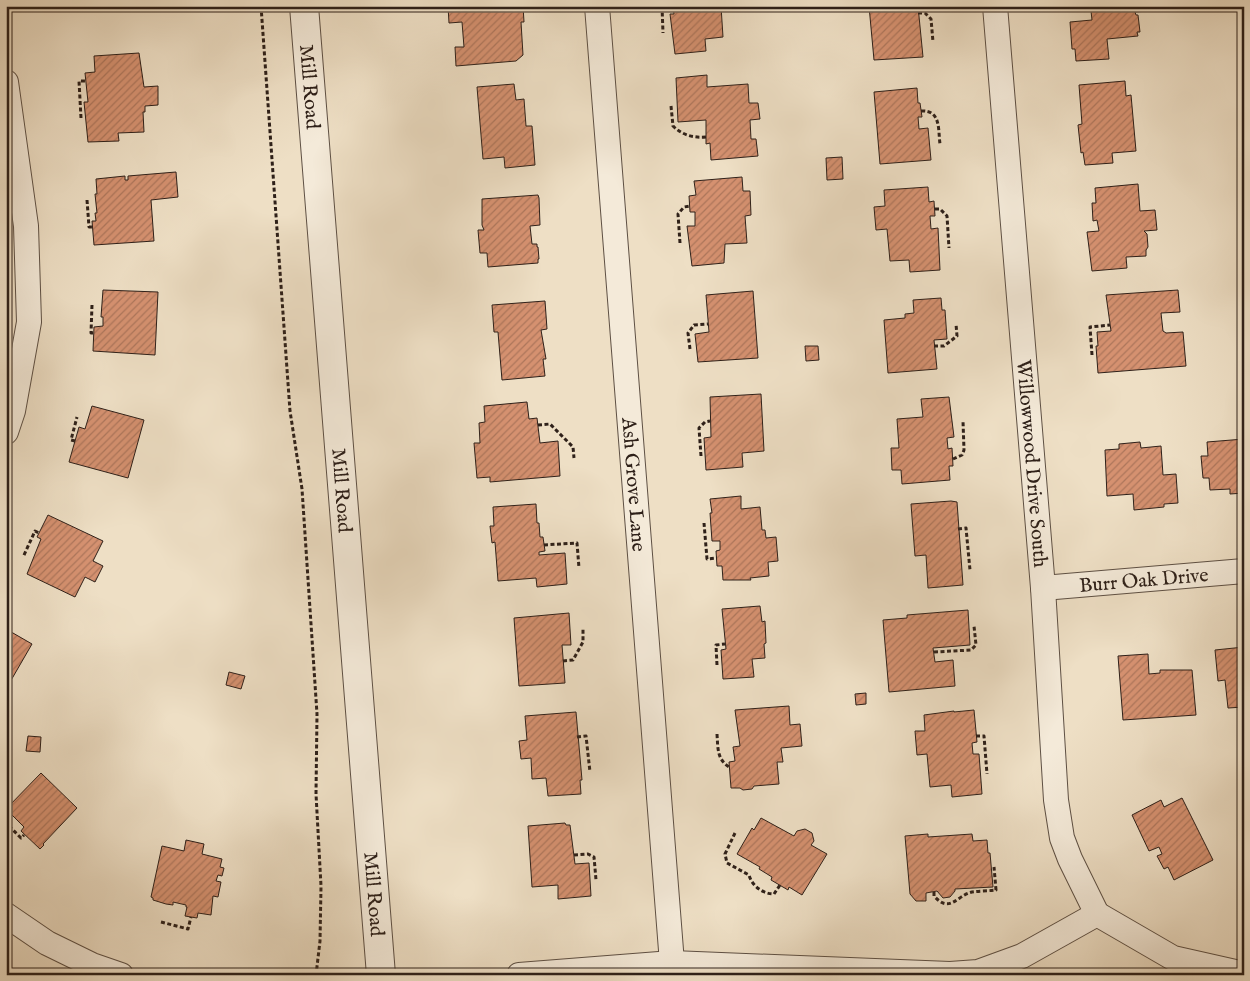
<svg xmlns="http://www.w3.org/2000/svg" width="1250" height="981" viewBox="0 0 1250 981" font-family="'IM FELL English',serif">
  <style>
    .building { fill: url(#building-hatch); stroke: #2e2019 }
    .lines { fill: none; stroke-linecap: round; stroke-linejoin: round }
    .minor-casing { stroke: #5e5044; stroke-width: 26 }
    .tertiary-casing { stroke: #5e5044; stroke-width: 30 }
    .path { stroke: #2e2019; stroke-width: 3; stroke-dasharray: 4 2.5; stroke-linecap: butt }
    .minor { stroke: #f4ead9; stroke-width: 24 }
    .tertiary { stroke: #f4ead9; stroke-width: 28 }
    .labels { text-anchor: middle; stroke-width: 5; stroke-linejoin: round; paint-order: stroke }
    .street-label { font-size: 20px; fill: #2e2019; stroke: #f4ead9 }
  </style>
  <defs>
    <pattern id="building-hatch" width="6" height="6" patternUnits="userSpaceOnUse" patternTransform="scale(1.25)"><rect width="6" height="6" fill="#d59170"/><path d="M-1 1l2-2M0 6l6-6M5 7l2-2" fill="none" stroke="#ad765b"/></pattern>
  </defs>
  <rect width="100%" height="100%" fill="#eedfc5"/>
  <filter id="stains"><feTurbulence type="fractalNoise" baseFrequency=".004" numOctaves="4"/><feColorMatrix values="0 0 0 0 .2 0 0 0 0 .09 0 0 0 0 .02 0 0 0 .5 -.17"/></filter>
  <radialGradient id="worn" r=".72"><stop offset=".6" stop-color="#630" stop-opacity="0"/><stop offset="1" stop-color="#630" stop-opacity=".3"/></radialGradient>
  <!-- building -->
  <path class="building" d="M448 6H523L524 22H521L523 55 516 61 456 66 455 47H464L462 22 449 23Z
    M673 6H721L723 37 705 39 706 51 675 54 670 14H674Z
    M869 6H918L923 57 874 60Z
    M1088 6H1160V10L1135 12 1136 15H1138L1140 32H1137L1138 36 1107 39 1109 59 1076 61 1075 49H1072L1070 22 1092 20 1091 11H1088Z
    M139 53 144 87 158 86V105L145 106V112H143L144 132 118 133 119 141 88 142 84 102H88L85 73 95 72 94 56Z
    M707 75V87L748 84 749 103H758L760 119 750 120 751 139H756L758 156 711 160 710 143 706 144V120L678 122 676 78Z
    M1125 81 1126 96 1131 95 1136 151 1112 153 1113 163 1085 165 1083 152 1081 153 1078 125 1082 124 1079 85Z
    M514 84 516 100 524 99 526 126H532L535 165 505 168 504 157 483 159 477 87Z
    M917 88 918 103H920L922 117H918L919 129 928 128 931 160 880 164 874 92Z
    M842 157 843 179 827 180 826 158Z
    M176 172 178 197 151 200 154 241 94 245 92 221H96L95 213H97L95 194H97L96 179 125 176V180H128V176Z
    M742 177 743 191H750L751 215 745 216 747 243 725 244 724 263 692 266 687 226H695V212H690L689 196 696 195 694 181Z
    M1138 184 1140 211 1155 210 1157 230 1144 231 1147 234 1148 247 1146 250V256L1126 257 1127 268 1092 271 1087 232 1099 231 1097 220 1093 221 1092 203H1096L1095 188Z
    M928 187 929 202 934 201 935 216H930L931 229 938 228 940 270 910 272 909 260 890 261 887 229 876 230 874 207 885 206 884 190Z
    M538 195 539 198 540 225 530 226 532 244H537V247H538L539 259H538V263L488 267 487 253H480L478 230H484L482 225V199Z
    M103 290 158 292 155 355 93 351 94 327 103 326V317H101Z
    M1178 290 1180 312 1161 313 1163 331 1166 333 1183 332 1186 366 1098 373 1096 346H1098L1097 332 1111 331 1106 295Z
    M753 291 758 358 698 362 695 334 709 332 706 295Z
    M941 298 942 310H945L947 339 934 340 937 369 888 373 884 320 905 318V314L914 313 913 300Z
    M545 301 547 329 541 330 546 359H543L545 376 502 380 498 332H494L492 305Z
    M805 346H818L819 360 806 361Z
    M761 394 764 451 742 453 743 467 706 470 704 438 711 437 710 397Z
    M949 397 954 437 947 438 948 449 952 448 953 466H949L950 480 902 484 901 470H892L891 448H899L897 419 923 417 921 399Z
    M527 402 529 419 537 418 540 443 558 441 560 476 490 482V477L477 478 474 443H480L479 423 485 422 484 406Z
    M92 406 144 420 128 478 69 462 79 427 85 429Z
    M1244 439V493L1230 494V489L1210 490 1209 478H1203L1201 456H1208L1207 442Z
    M1140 442 1141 448 1161 446 1163 475 1176 474 1178 503 1164 504V507L1134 510 1133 494 1107 496 1105 450 1119 449V444Z
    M741 496V509L760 507 762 530H765L766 538 776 537 778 561 768 562 769 576 750 578 751 580H723L722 566H717L716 551 720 550V541H712L710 513H712L710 499Z
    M951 501 957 502 963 585 928 588 926 555 915 556 911 504Z
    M536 504 537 523H539L540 537H543L545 551 539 552V555L565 553 567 584 537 587 536 578 498 581 495 542 492 543 490 526H494L493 507Z
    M48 515 103 541 93 561 103 566 95 582 85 577 75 597 27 574 41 539 37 537Z
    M760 606 762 622 765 621 766 643 764 644 765 658 752 659 754 677 723 679 721 650 726 649 722 609Z
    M968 610 970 645 933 648 935 662 953 660 955 686 889 692 883 620 907 618V615Z
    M569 613 571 645H562L565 683 519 686 514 618Z
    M6 629 32 644 6 689Z
    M1244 647V707L1228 708 1225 680 1218 681 1215 650Z
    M1148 654 1149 674 1160 673V670H1192L1196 715 1123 720 1118 656Z
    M229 672 245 676 241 689 226 685Z
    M866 693V704L856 705 855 694Z
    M789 706 790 725 800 724 802 746 781 748 783 762H777L779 784 754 786 752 789 743 790 740 788H731L729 762 735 761 733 747 740 746 735 710Z
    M974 710 977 742 972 743 973 754H979L982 794 952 797 951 785 930 787 927 754 917 755 915 731H925L924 715 954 711V712Z
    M576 712 582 780H580L581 794 548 796 546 778 532 779 531 758 521 759 519 741 527 740 525 716Z
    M28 736 41 737 40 752 26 751Z
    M41 773 77 808 43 844 44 845 40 849 21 831 24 827 6 809Z
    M1182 798 1213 860 1174 880 1168 867 1164 869 1157 856 1162 854 1159 847 1149 851 1132 815 1161 800 1164 807Z
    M761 818 794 836 797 831 805 829 812 833 814 841 811 845 827 854 802 895 789 887 788 890 771 880 772 877 759 869 760 867 737 854 752 828 754 830Z
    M565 823 566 825H570L575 864 589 863 591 896 558 899V885L532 887 528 826Z
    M928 834V837L972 834 973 841 987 840 988 853H990L993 887 955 889V891L950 897 943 898 937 891 926 893V901H916L910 894 905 836Z
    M186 840 204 844 202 854 222 859 220 867 224 868 222 876 218 875 216 881 221 882 218 897 213 896 211 915 198 913 197 918 185 916 187 907H186V905L173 902V905L166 904 153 900V898L151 897 162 846 184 851Z"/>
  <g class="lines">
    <!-- minor casing -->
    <g class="minor-casing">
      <g id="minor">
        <path id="s1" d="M597 6 672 963"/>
        <path id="s2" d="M995 6 1043 588 1056 800 1062 838 1070 859 1097 914"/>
        <path d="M6 82 26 226 29 322 13 411 6 432"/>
        <path id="s3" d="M1043 588 1244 571"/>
        <path d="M1097 914 1173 958 1244 974"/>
        <path d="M6 915 47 943 92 965 121 975"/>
        <path d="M519 975 672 963 950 974 978 972 1022 956 1097 914"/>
      </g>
    </g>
    <!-- tertiary casing -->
    <g class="tertiary-casing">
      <g id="tertiary">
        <path id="s4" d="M304 6 381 975"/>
      </g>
    </g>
    <!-- path -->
    <path class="path" d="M261 6 290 411 302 489 317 714 316 794 321 886 320 941 316 975
      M662 6 663 33
      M918 13H925L931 19 933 42
      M671 106 673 126C682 135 693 138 706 137
      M921 111C941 110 938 129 940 144
      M81 118 79 81H85
      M87 200 89 227H92
      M935 209H940L947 216 949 248
      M680 243 678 214 684 207 690 206
      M92 305 91 333H94
      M934 346H944L957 336 956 324
      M690 349 688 333 694 325 708 324
      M1092 355 1090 327 1110 325
      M538 425 550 424 573 447 574 458
      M75 441 71 440 77 417
      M701 456 699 428 705 422 710 421
      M953 459 962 455 964 450 963 421
      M704 523 707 559 717 558
      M958 529 966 528 970 570
      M544 545 577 543 579 568
      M24 555 35 531 39 533
      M934 652 971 650 976 645 974 626
      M563 661 573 660 583 642V628
      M717 665 716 645 725 644
      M717 734C718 749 717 759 729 767
      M976 736H984L987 774
      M577 737 586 736 590 772
      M9 826 21 838 24 835
      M735 833 725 854 727 863 749 875C752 886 763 894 774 894L780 885
      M574 855 588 854 594 857 596 880
      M934 892V896C950 914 956 896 972 892 979 891 988 891 996 890L994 867
      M161 922 188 929 191 917"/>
    <!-- minor -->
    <use href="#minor" class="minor"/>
    <!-- tertiary -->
    <use href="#tertiary" class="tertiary"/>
  </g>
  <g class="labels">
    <!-- street labels -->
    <g class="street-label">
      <text dy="7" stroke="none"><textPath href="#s4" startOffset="81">Mill Road</textPath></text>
      <text dy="7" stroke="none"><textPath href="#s2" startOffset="459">Willowwood Drive South</textPath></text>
      <text dy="7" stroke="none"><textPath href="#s1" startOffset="480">Ash Grove Lane</textPath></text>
      <text dy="7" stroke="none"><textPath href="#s4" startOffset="486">Mill Road</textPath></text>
      <text dy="7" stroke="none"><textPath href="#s3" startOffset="101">Burr Oak Drive</textPath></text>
      <text dy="7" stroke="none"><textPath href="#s4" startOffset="891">Mill Road</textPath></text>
    </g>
  </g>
  <!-- margin -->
  <rect width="1250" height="981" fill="none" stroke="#eedfc5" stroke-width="25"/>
  <rect x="8" y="8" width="1235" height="966" fill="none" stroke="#2e2019" stroke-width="2.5"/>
  <rect x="12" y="12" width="1225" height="956" fill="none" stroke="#2e2019"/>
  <rect width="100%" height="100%" filter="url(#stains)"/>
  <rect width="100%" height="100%" fill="url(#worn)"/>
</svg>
